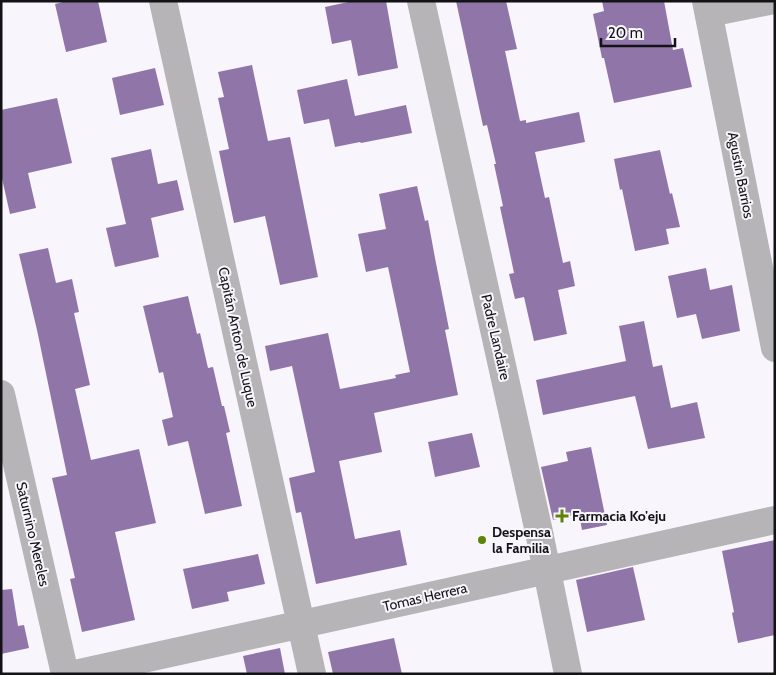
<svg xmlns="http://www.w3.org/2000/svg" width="776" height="675" viewBox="0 0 776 675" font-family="Cabin,sans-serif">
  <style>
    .building { fill: #9075a9 }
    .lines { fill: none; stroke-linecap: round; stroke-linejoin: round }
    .minor { stroke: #b6b4b7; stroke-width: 28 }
    .poi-dot { fill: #5c840a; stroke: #f9f5fd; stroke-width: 2 }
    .labels { text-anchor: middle; stroke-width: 4; stroke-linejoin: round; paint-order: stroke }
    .street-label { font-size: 14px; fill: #131215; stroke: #f9f5fd }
    .poi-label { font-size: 14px; font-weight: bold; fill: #131215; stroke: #f9f5fd; text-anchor: start }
  </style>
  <rect width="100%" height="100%" fill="#f9f5fd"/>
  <!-- building -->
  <path class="building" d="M67 1H98L107 42 66 52 55 4Z
    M353 1H386L398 68 358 76 351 40 332 44 325 7Z
    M456 1H506L517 49 505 51 520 121 526 120V123L579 112 585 142 535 152 545 198 549 197 563 263 570 261 575 286 558 290 567 334 534 341 524 297 515 299 509 274 514 273 500 207 503 206 494 164H496L487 125 483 126Z
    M602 1H664L673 50 683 48 692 87 614 103 604 58H602L593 14 604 11Z
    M252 65 268 141 290 137 318 277 280 285 265 216 234 223 219 151 229 149 218 98 224 97 218 72Z
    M155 68 164 105 120 115 112 78Z
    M347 79 355 116 406 105 412 133 361 143 360 142 335 147 329 119 304 124 297 90Z
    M57 98 72 163 28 173 36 208 10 214 1 174V110Z
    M151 149 158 184 177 180 184 210 151 218 159 257 115 267 106 228 126 224 111 158Z
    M660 150 670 194 672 193 680 227 666 229 669 244 635 251 622 189 620 190 614 159Z
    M417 186 425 221 428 220 435 258 449 329 445 330 458 395 374 413 382 452 339 461 355 539 400 530 407 565 316 584 301 512 296 513 289 478 315 472 292 366 270 371 265 346 328 333 340 389 396 378 395 375 410 372 388 267 366 272 358 234 386 229 379 194Z
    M48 248 56 283 72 279 79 312 74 313 90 385 75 389 91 460 139 449 156 523 115 532 135 620 82 632 70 579 75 578 52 478 67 475 37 330 19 254Z
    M706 268 710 290 732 285 740 331 702 339 696 314 677 318 668 276Z
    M188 296 197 334 200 333 208 368 213 367 222 406H224L230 432 226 433 242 506 205 514 188 441 168 446 162 420 173 417 163 372 159 373 143 306Z
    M644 321 653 367 662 365 671 408 697 402 705 438 648 449 635 396 543 415 536 380 626 361 619 326Z
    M472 433 480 467 435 477 428 442Z
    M591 447 607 525 582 530 579 514 553 520 541 467 568 461 566 452Z
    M775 540V635L738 643 732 613 734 612 722 551Z
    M258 554 265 584 227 592 229 601 192 609 183 569Z
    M633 567 645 620 587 632 576 580Z
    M12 589 18 626 24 625 29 648 1 654V590Z
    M394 638 402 674H333L328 652Z
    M280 648 285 674H247L243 656Z"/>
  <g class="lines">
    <!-- minor -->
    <path class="minor" d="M163 1 312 674
      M421 1 539 532 568 674
      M706 1 775 348
      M709 13 769 1
      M1 394 65 674
      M75 674 775 520"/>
  </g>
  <!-- markers -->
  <g class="poi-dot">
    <path d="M559.5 508.5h5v5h5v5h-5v5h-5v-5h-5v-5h5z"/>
    <circle cx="482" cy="540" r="5"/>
  </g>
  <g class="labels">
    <!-- street labels -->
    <g class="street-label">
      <text transform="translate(741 175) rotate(79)" y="5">Agustin Barrios</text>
      <text transform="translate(238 337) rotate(78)" y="5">Capitán Anton de Luque</text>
      <text transform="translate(496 337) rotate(77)" y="5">Padre Landaire</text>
      <text transform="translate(33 534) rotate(77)" y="5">Saturnino Mereles</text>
      <text transform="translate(425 597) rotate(-13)" y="5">Tomas Herrera</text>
    </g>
    <!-- poi labels -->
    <g class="poi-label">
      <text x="572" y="521">Farmacia Ko'eju</text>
      <text x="492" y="537">Despensa<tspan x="492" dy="16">la Familia</tspan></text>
    </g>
  </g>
  <!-- border -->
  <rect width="776" height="675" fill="none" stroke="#131215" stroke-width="5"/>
  <!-- scale -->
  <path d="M601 38v8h74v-8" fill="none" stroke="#131215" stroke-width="2.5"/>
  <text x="608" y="38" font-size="15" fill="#131215" stroke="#f9f5fd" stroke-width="4" paint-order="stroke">20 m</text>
</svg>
